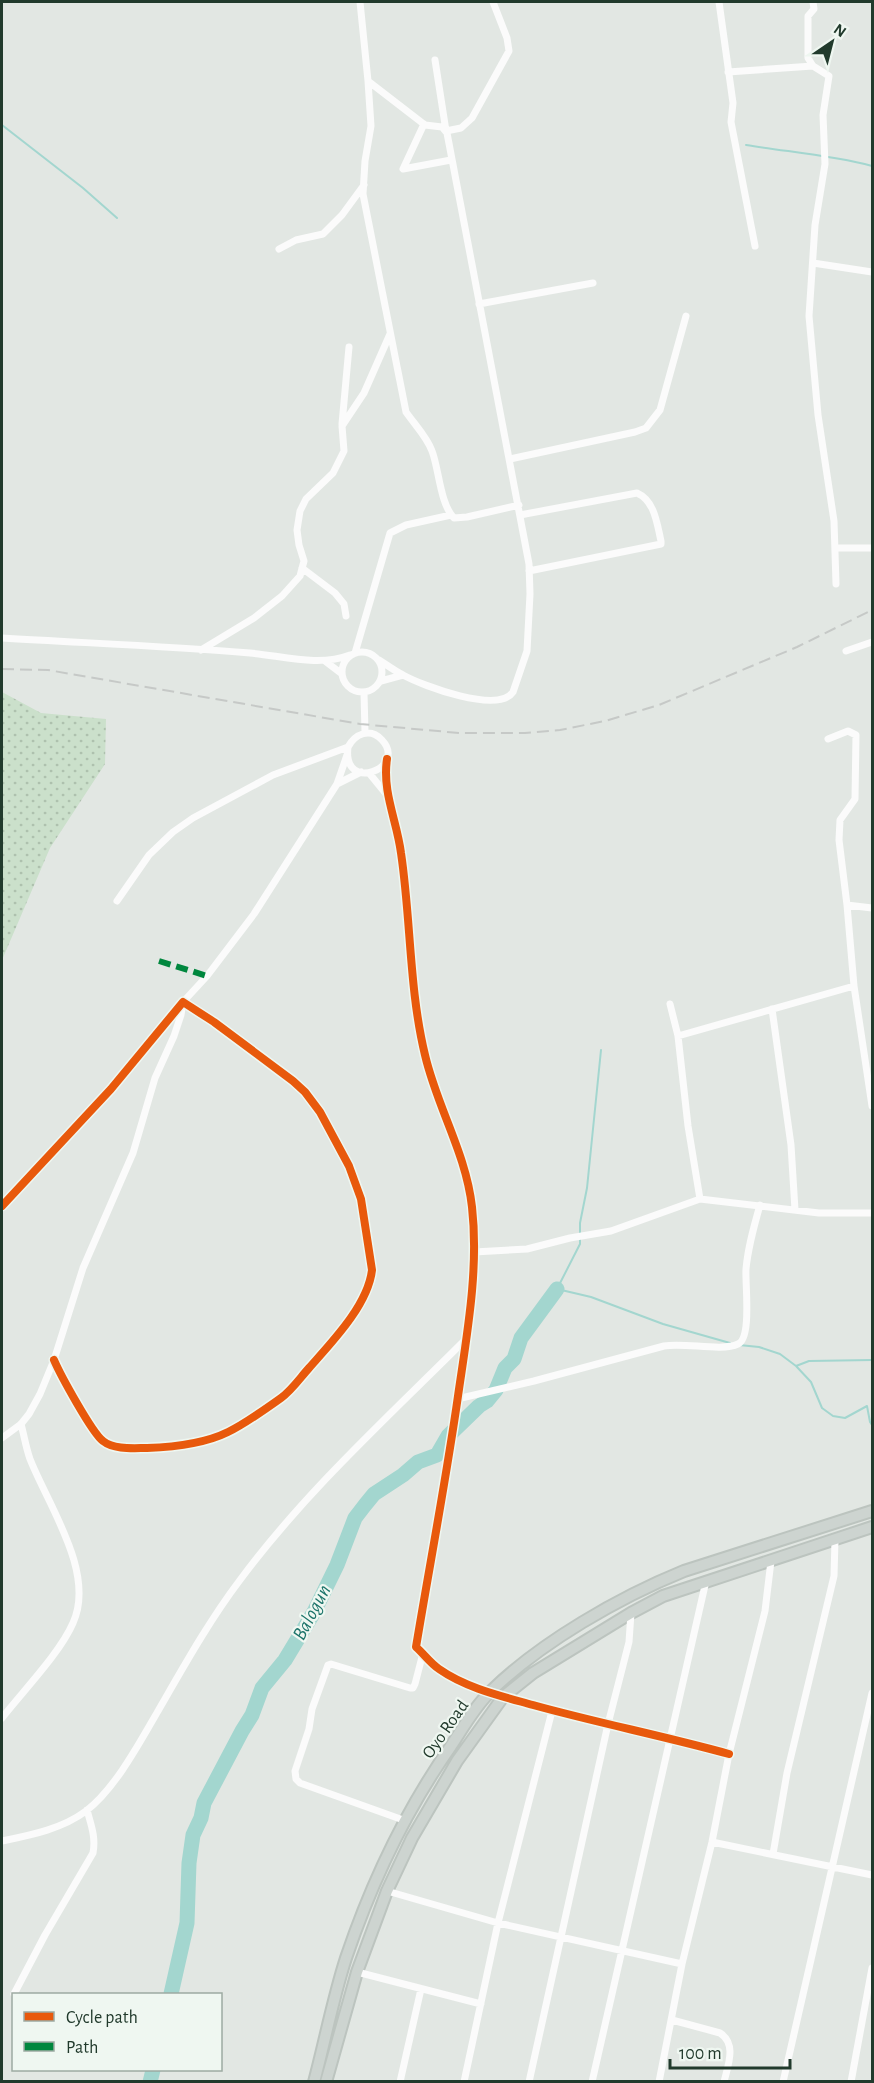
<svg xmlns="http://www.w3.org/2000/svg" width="874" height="2083" viewBox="0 0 874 2083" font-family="'Alegreya Sans',sans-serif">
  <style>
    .green { fill: url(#green-dots) }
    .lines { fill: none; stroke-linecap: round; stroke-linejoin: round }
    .stream { stroke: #a3d6cf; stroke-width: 2 }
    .river { stroke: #a3d6cf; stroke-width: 15 }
    .primary-casing { stroke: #bcc4bf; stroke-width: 14 }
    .street { stroke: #fbfbfb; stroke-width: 7 }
    .primary { stroke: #cdd4d0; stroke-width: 10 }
    .rail { stroke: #c6c9c7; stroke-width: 2; stroke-dasharray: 12 6; stroke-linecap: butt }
    .quiet { stroke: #00873e; stroke-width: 6; stroke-dasharray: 12 6; stroke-linecap: butt }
    .cycleway-casing { stroke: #eff7f1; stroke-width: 11 }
    .cycleway { stroke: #e8590c; stroke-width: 8 }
    .labels { text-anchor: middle; stroke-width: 4.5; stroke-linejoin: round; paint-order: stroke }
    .street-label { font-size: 18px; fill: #213a2c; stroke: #eff7f1 }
    .water-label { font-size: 20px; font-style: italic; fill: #1c746a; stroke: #eff7f1 }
  </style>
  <defs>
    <pattern id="green-dots" width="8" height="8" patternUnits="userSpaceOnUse" patternTransform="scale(1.5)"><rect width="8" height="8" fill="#cbe0cb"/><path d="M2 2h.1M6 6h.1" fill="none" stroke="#aec1ae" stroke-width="1.8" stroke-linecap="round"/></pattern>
  </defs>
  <rect width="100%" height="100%" fill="#e2e7e3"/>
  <!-- green -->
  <path class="green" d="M2 692 41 713 106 719 105 764 50 848 2 960Z"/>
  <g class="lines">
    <!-- stream -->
    <path class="stream" d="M2 125 83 188 117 218
      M746 145C788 152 831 155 872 166
      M601 1050 587 1188 580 1223V1244L557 1289 591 1297 663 1324 730 1343
      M739 1345 759 1347 780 1354 796 1366 811 1382 822 1408 833 1416 845 1418 867 1406 870 1422 872 1425
      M796 1366 809 1361 872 1360"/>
    <!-- river -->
    <path class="river" d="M171 1994 187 1923 189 1863 193 1835 201 1818 204 1803 242 1731 252 1715 262 1688 285 1660 314 1612 337 1565 355 1518 365 1505 374 1494 403 1475 418 1462 437 1455 448 1436 479 1406 487 1401 496 1390 505 1368 514 1359 521 1338 557 1289
      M150 2082 153 2070"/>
    <!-- primary casing -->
    <g class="primary-casing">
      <path id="primary" d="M314 2082C325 2041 333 1998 346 1958 371 1884 406 1810 451 1746 463 1728 475 1706 491 1691 541 1642 620 1597 684 1571L872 1511
        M326 2082 357 1972 387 1891 412 1838 457 1761 503 1697 533 1673 631 1613 663 1596 872 1527"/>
    </g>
    <!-- street -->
    <path class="street" d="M360 2 368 81 425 125 442 127 447 133 529 564 530 594 527 651 513 692C498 714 423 686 403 675 395 671 387 665 379 660
      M719 2 733 103 731 122 755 246
      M813 2 814 9 808 16V58L813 66 829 76 823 115 825 164 815 225 809 316 818 415 834 521 836 584
      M435 60 446 131 461 128 472 118 509 51 507 38 493 2
      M728 72 813 66
      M368 81 371 126 365 161 363 194 406 412C415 425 427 437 432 451 439 469 440 504 454 518L467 517 519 505
      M424 124 403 169 451 160
      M279 249 296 240 323 234 342 215 364 185
      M813 263 872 272
      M479 304 593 283
      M342 424 349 347
      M510 459 635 432 646 428 660 410 686 316
      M520 515 637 493C655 501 657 524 661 541V544L529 571
      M835 548H872
      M302 568 335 593 344 604 346 616
      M2 638C84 643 168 646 250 653 283 656 319 667 350 655
      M201 650 254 618 282 596 300 576 304 561 299 545 297 530 300 511 306 499 333 473 344 451 342 426 364 393 390 334
      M846 651 872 642
      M342 672a20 20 0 1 1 40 0a20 20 0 1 1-40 0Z
      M355 653 390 533 406 525 451 515
      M325 661 342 674
      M381 681 403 675
      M364 692 365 733
      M828 739 848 731 856 735 855 799 840 820 839 840 847 905 854 986 872 1106
      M387 759C382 792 397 821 401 853 411 920 409 989 425 1055 437 1107 466 1153 472 1207 479 1269 467 1334 458 1396 446 1480 430 1563 416 1647 424 1654 430 1663 439 1669 466 1688 501 1696 533 1705 598 1723 664 1736 729 1754
      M369 773 387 795
      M337 784 361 772
      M117 901 149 855 173 832 193 818 273 775 348 747C355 734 370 727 382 740 408 768 342 794 348 747
      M847 905 872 908
      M670 1004 678 1036 688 1126 700 1199
      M772 1009 791 1145 795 1210
      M678 1036 854 986
      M2 1206 111 1089 183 1002 214 1022 293 1081 305 1092 320 1112 349 1166 361 1199 372 1270C368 1305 332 1342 309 1368 300 1378 292 1390 281 1398 267 1408 243 1425 228 1432 204 1444 174 1447 147 1448 134 1448 114 1450 103 1441 92 1433 60 1374 54 1360
      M474 1252 527 1249 570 1238 611 1231 700 1199 819 1213H872
      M457 1399 534 1381 664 1346C685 1342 721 1352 738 1344 752 1338 745 1284 746 1269 748 1247 754 1226 760 1205
      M2 1438 21 1424 29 1414 40 1394 54 1360 83 1268 133 1153 155 1078 174 1036 181 1015 183 1002 207 976 254 914 337 784 347 755
      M2 1718C23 1691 60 1653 73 1623 96 1573 48 1505 30 1459 26 1448 24 1435 21 1424
      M406 1821 300 1783 296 1779 295 1771 309 1729 312 1709 328 1665 331 1664 410 1688H413L415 1684 423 1653
      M2 1841C31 1835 62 1829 86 1811 115 1789 140 1742 158 1711 184 1666 209 1621 240 1580 306 1491 389 1416 467 1338
      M712 1842 872 1875
      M773 1854 787 1773 834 1576 835 1540
      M387 1891 498 1923 682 1964
      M357 1972 481 2004
      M14 1994 45 1935 93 1853C96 1837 91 1825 87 1810
      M672 2020 720 2033C737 2044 728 2065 724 2082
      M400 2082 421 1989
      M464 2082 498 1923 552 1711
      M529 2082 608 1724 629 1642 631 1613
      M592 2082 706 1581
      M659 2082 682 1964 712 1842 729 1754 765 1611 771 1561
      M783 2082 872 1693
      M851 2082 872 1968"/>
    <!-- primary -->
    <use href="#primary" class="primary"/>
    <!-- rail -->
    <path class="rail" d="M2 669 48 670 360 724 459 733H525L560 730 605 721 659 705 797 647 872 610"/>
    <!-- quiet -->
    <path class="quiet" d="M159 961 207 976"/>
    <!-- cycleway casing -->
    <g class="cycleway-casing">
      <path id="cycleway" d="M387 759C382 792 397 821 401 853 411 920 409 989 425 1055 437 1107 466 1153 472 1207 479 1269 467 1334 458 1396 446 1480 430 1563 416 1647 424 1654 430 1663 439 1669 466 1688 501 1696 533 1705 598 1723 664 1736 729 1754
        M2 1206 111 1089 183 1002 214 1022 293 1081 305 1092 320 1112 349 1166 361 1199 372 1270C368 1305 332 1342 309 1368 300 1378 292 1390 281 1398 267 1408 243 1425 228 1432 204 1444 174 1447 147 1448 134 1448 114 1450 103 1441 92 1433 60 1374 54 1360"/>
    </g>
    <!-- cycleway -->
    <use href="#cycleway" class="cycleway"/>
  </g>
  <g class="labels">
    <!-- street labels -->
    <g class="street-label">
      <text transform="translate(445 1729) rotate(-55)" y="6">Oyo Road</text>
    </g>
    <!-- water labels -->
    <g class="water-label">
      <text transform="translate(311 1612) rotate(-62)" y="7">Balogun</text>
    </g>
  </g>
  <!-- border -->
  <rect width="874" height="2083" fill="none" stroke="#213a2c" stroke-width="6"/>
  <!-- legend -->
  <rect x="12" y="1993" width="210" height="78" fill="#eff7f1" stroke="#9daba2" stroke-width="1.5"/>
  <rect x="24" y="2012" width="30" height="9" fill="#e8590c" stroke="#9daba2" stroke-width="1.5"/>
  <text x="66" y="2023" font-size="18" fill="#213a2c">Cycle path</text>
  <rect x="24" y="2042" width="30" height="9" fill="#00873e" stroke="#9daba2" stroke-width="1.5"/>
  <text x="66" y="2053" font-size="18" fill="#213a2c">Path</text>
  <!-- north arrow -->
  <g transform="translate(832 42) rotate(35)" stroke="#eff7f1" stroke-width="4.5" paint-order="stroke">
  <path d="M0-4.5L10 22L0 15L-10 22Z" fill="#213a2c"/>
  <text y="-9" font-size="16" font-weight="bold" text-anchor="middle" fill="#213a2c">N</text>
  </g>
  <!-- scale -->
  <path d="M670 2059v9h120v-9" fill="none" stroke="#213a2c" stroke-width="3"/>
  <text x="679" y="2059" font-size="18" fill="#213a2c" stroke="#eff7f1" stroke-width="4.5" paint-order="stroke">100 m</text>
</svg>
